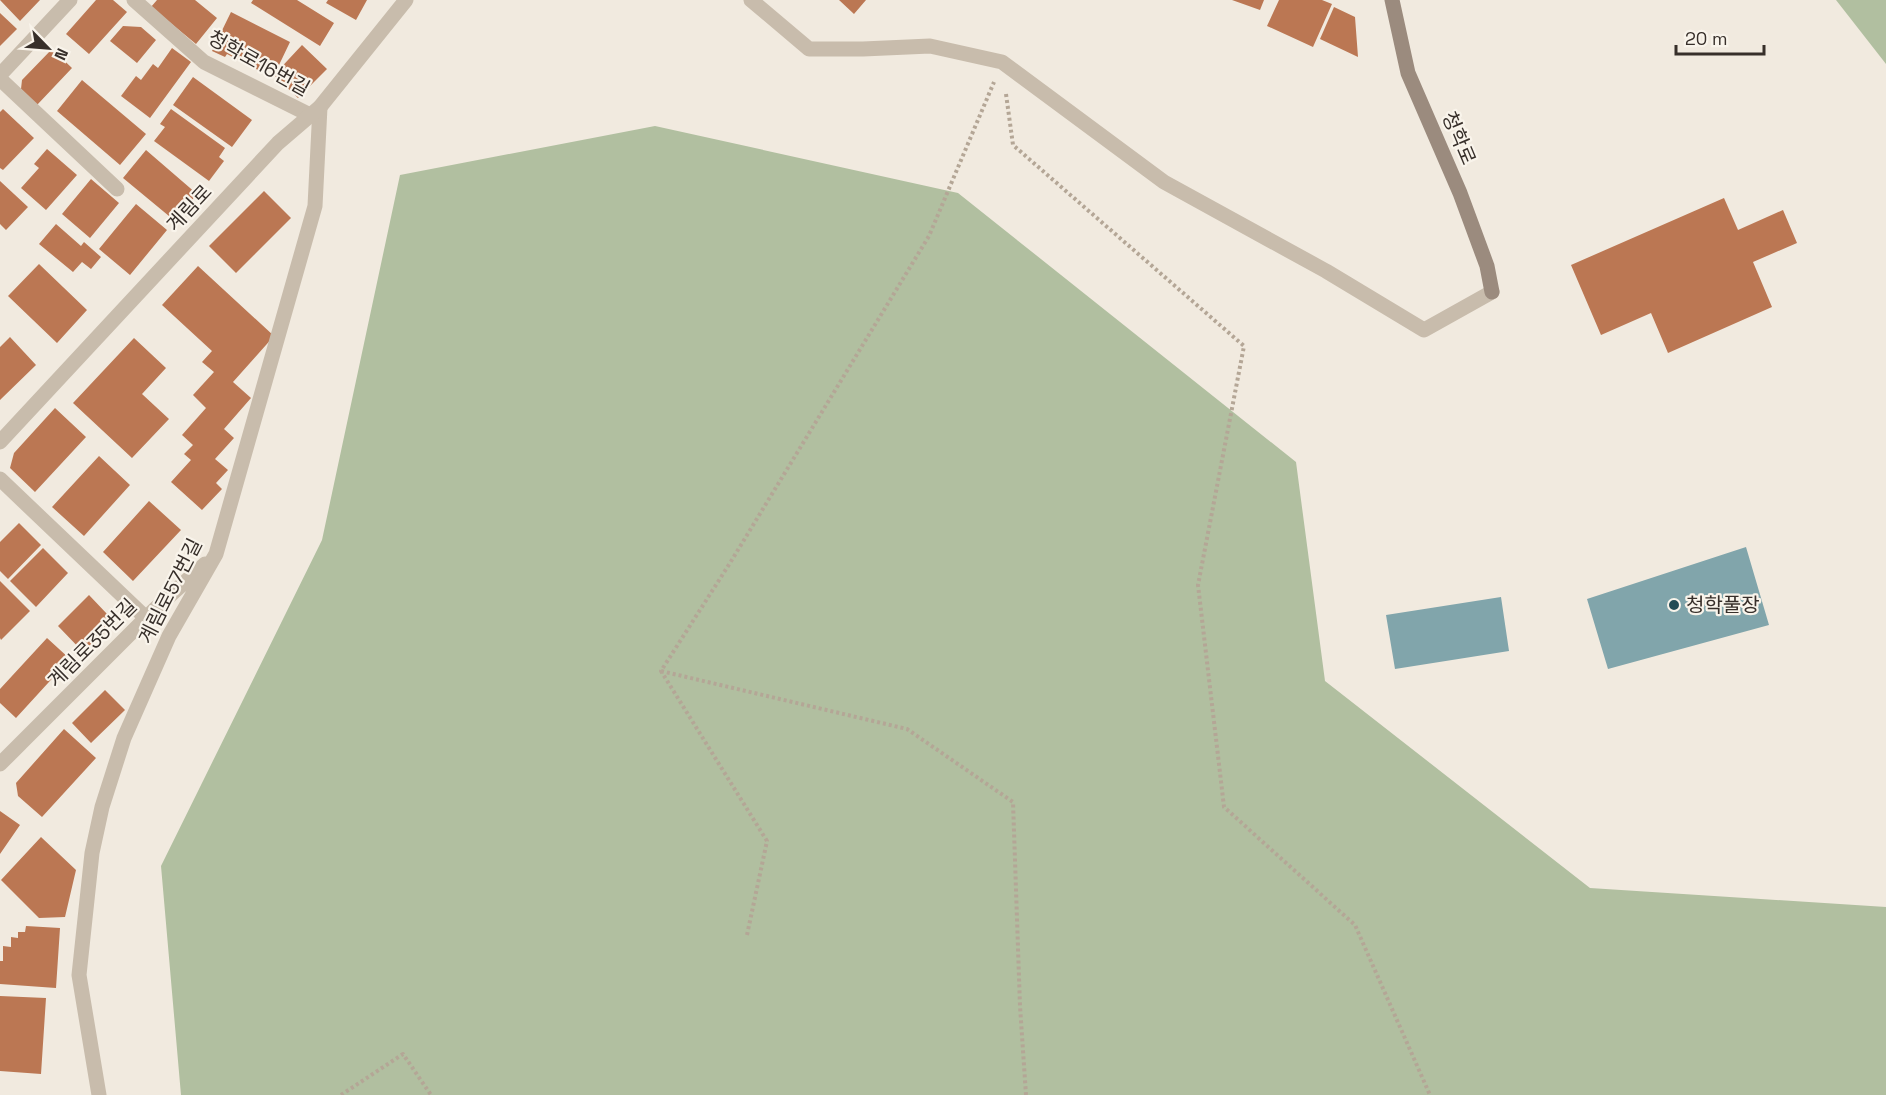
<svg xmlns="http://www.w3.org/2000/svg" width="1886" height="1095" viewBox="0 0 1886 1095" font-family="'Space Grotesk','Noto Sans KR',sans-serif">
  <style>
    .green { fill: #b1bfa0 }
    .water { fill: #81a5ab }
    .building { fill: #bb7753 }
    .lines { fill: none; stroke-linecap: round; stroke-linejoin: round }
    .path { stroke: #b4a696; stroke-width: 4; stroke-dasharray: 3 3; stroke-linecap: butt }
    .lane { stroke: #c8bcac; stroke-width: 15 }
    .street { stroke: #c8bcac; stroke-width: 15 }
    .secondary { stroke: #9b8b7e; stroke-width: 15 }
    .poi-dot { fill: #234c55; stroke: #f9f4eb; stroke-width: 2 }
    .labels { text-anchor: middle; stroke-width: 4.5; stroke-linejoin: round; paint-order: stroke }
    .street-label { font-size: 20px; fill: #372f2a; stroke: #f9f4eb }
    .poi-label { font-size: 20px; fill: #372f2a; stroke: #f9f4eb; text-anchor: start }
  </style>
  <rect width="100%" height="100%" fill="#f1eadf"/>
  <!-- green -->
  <path class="green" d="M1836 0H1886V64Z
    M655 126 958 193 1296 462 1325 681 1590 888 1886 907V1095H181L161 866 322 540 400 175Z"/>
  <!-- water -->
  <path class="water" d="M1746 547 1769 625 1608 669 1587 599Z
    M1501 597 1509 651 1395 669 1386 615Z"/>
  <!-- building -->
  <path class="building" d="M0 0H40L20 21Z
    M96 0H113L127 12 89 54 66 34Z
    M157 0H195L217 18 196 44 151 7Z
    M253 0H297L334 23 320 46 251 3Z
    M328 0H367L356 20 326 3Z
    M839 0H866L854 14Z
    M1232 0H1264L1260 10Z
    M1279 0H1322L1332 4 1313 47 1267 26Z
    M1334 7 1355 17 1358 57 1320 39Z
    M231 12 290 42 279 65 268 59 262 72 227 54 225 57 212 51Z
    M0 13 17 29 0 46Z
    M123 26 141 27 156 40 137 63 110 41Z
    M302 45 327 69 298 98 274 75Z
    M172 48 191 62 150 118 121 96 136 76 141 80 153 64 158 68Z
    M52 49 72 68 37 105 21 89 22 80Z
    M193 77 252 120 232 147 173 105Z
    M82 80 146 134 120 165 57 111Z
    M3 109 34 138 3 170 0 168V112Z
    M171 109 225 148 219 157 224 161 209 181 154 141 165 127 160 124Z
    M47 149 77 175 46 210 21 188 39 168 34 164Z
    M146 150 197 194 175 221 123 178Z
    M91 179 119 203 90 238 62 214Z
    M0 181 28 207 6 230 0 224Z
    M264 191 291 218 236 273 209 246Z
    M1724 198 1738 230 1783 210 1797 243 1753 262 1772 307 1668 353 1651 313 1601 335 1571 265Z
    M136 204 167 230 130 275 99 249Z
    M56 224 81 246 84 242 101 257 91 269 82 262 73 272 39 244Z
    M39 264 87 310 57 343 8 296Z
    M198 266 274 336 233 382 251 398 224 429 234 438 215 459 228 470 216 483 222 489 202 510 171 482 191 460 184 454 193 445 182 435 206 408 193 395 214 372 202 362 212 351 162 305Z
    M10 337 36 365 0 400V347Z
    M134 338 166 368 142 394 169 419 132 458 73 403Z
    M55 408 86 437 35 492 10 468 14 453Z
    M99 456 130 485 84 536 52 507Z
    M149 501 181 530 133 581 103 552Z
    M19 523 41 545 8 579 0 571V542Z
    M43 548 68 573 36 607 10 581Z
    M0 581 30 611 1 640 0 638Z
    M89 595 108 615 109 628 84 653 58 626Z
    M47 638 70 659 16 718 0 703V689Z
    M105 690 125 710 91 743 72 723Z
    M64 729 96 758 42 817 18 796 16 783Z
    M0 811 20 825 0 854Z
    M41 837 76 870 65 917 39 918 1 880Z
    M26 926 60 928 56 988 0 984V961H3V946L11 947V937L18 938V932H25Z
    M0 996 46 998 41 1074 0 1071Z"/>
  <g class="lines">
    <!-- path -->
    <path class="path" d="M1006 94 1013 145 1244 346 1198 585 1224 807 1355 925 1430 1095
      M661 671 907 729 1013 802 1020 1006 1026 1095
      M747 935 767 841 661 671 730 563 929 236 994 82
      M341 1095 403 1054 431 1095"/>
    <!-- lane -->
    <path class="lane" d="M134 0 204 62 310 115
      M751 0 809 49H863L930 46 1002 62 1164 182 1326 271 1424 330 1492 292
      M0 75 70 0
      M0 79 117 189
      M0 479 146 618
      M0 764 155 609 205 564
      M99 1095 79 975 92 853 102 807 124 738 169 636 216 554 315 206 320 107"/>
    <!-- street -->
    <path class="street" d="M0 442 278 143 320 107 406 0"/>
    <!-- secondary -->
    <path class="secondary" d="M1392 0 1408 73 1460 193 1487 266 1492 292"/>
  </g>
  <!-- markers -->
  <circle class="poi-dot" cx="1674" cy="605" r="6"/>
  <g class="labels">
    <!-- street labels -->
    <g class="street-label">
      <text transform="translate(259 63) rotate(29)" y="7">청학로16번길</text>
      <text transform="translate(1459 138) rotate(67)" y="7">청학로</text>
      <text transform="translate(189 208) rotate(-47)" y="7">계림로</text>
      <text transform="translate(170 591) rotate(-63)" y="7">계림로57번길</text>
      <text transform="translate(92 643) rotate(-45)" y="7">계림로35번길</text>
    </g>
    <!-- poi labels -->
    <g class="poi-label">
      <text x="1686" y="612">청학풀장</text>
    </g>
  </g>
  <!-- north arrow -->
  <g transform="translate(48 48) rotate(115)" stroke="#f9f4eb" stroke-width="4.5" paint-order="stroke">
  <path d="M0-4.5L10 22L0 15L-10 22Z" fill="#372f2a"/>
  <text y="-9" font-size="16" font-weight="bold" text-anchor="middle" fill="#372f2a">N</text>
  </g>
  <!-- scale -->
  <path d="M1676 45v9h88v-9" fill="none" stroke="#372f2a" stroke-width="3"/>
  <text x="1685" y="45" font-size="18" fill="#372f2a" stroke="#f9f4eb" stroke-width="4.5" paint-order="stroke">20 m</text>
</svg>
